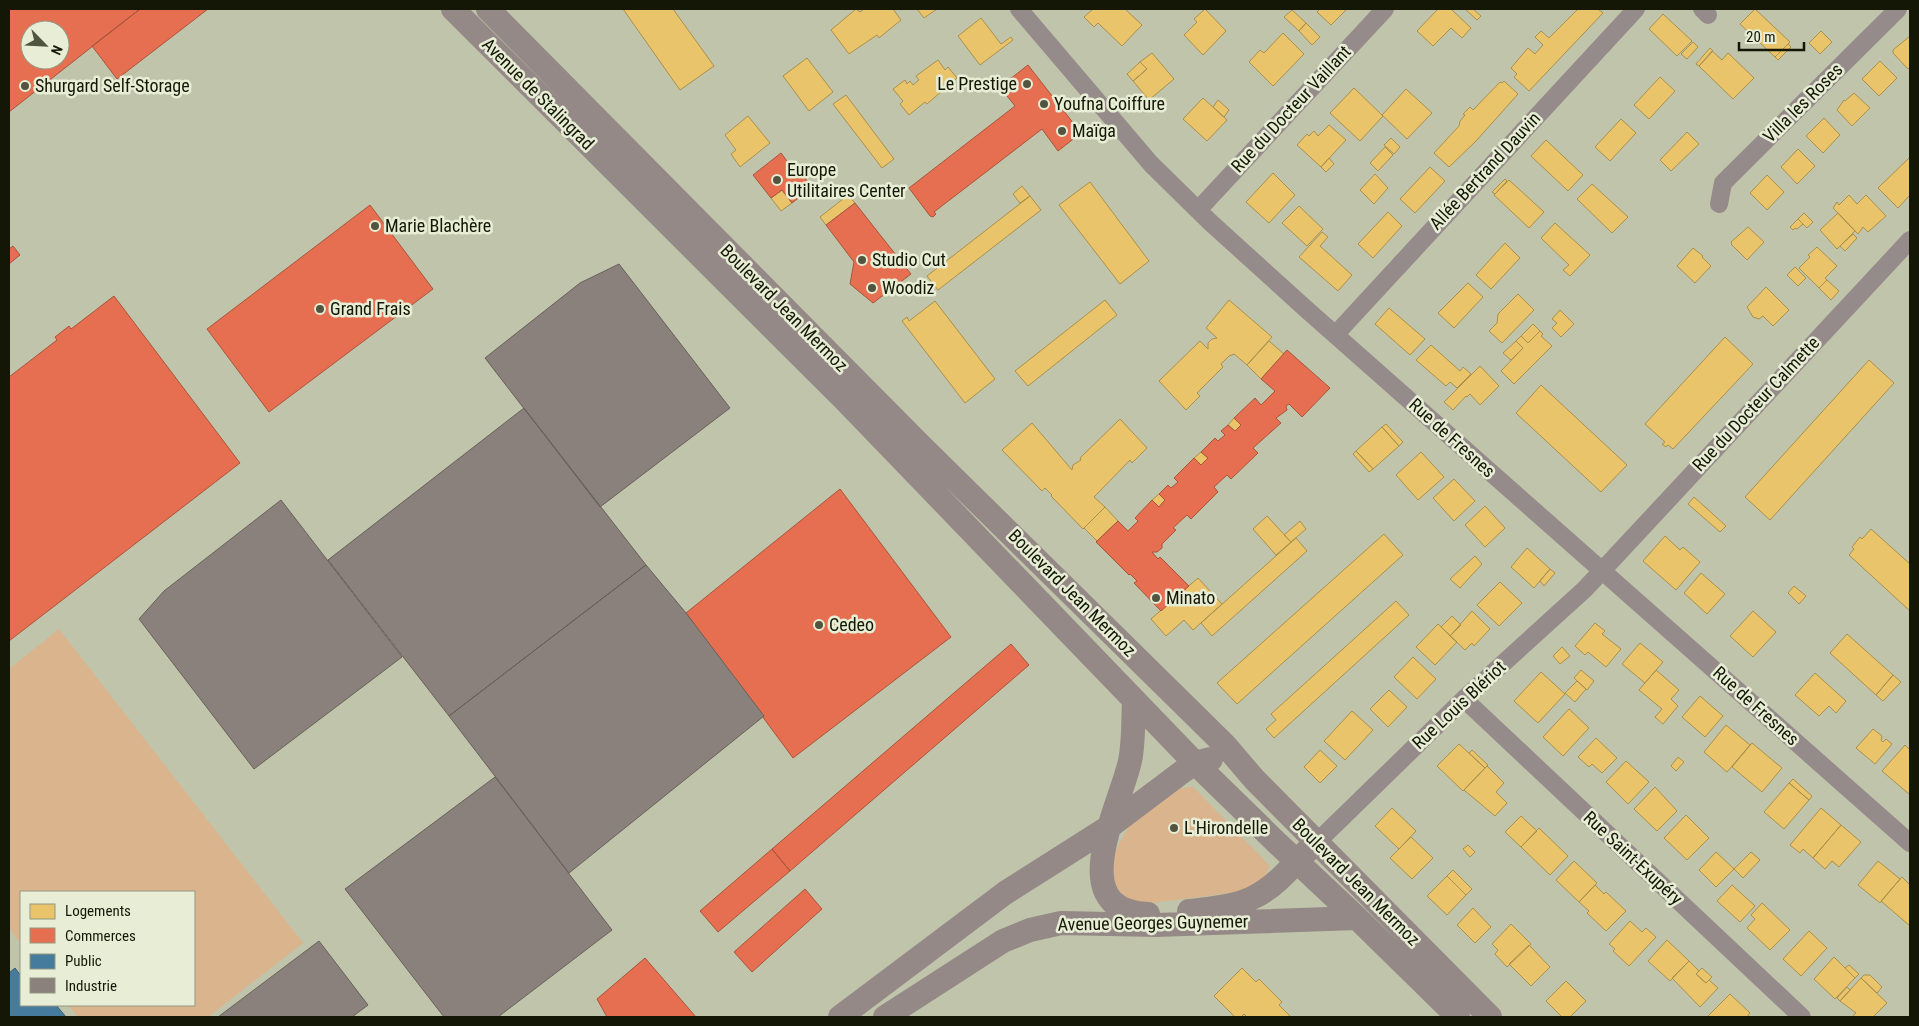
<svg xmlns="http://www.w3.org/2000/svg" width="1919" height="1026" viewBox="0 0 1919 1026" font-family="'Roboto Condensed',sans-serif">
  <style>
    .green { fill: #dab48d }
    .homes { fill: #e9c46a; stroke: #a9904c }
    .shops { fill: #e76f51; stroke: #a8553a; fill-rule: evenodd }
    .public { fill: #457b9d; stroke: #375d70 }
    .industry { fill: #8a817c; stroke: #676159 }
    .lines { fill: none; stroke-linecap: round; stroke-linejoin: round }
    .street { stroke: #968b8b; stroke-width: 18 }
    .secondary { stroke: #948986; stroke-width: 24 }
    .poi-dot { fill: #51543f; stroke: #e8edd5; stroke-width: 2 }
    .labels { text-anchor: middle; stroke-width: 5; stroke-linejoin: round; paint-order: stroke }
    .poi-label { font-size: 18px; fill: #151706; stroke: #e8edd5; text-anchor: start }
    .street-label { font-size: 18px; fill: #151706; stroke: #e8edd5 }
  </style>
  <rect width="100%" height="100%" fill="#c0c4aa"/>
  <!-- green -->
  <path class="green" d="M59 629 303 943 208 1017H78L68 1005H194V892H21V944L9 928V669Z
    M1193 787 1270 866 1263 879 1246 891 1145 904 1125 899 1116 886 1113 874 1114 853 1131 823 1181 788Z"/>
  <!-- homes -->
  <path class="homes" d="M623 9H673L714 66 680 90Z
    M856 9 860 12 864 9H893L901 20 879 38 877 35 849 54 831 30Z
    M917 9H937L924 18Z
    M1093 9H1125L1142 25 1122 46 1098 23 1094 27 1084 17Z
    M1205 9 1226 31 1203 55 1184 35 1197 22 1194 19Z
    M1320 9H1347L1331 25 1317 12Z
    M1438 9H1451L1471 28 1462 38 1451 28 1433 46 1417 31Z
    M1465 9H1473L1481 16 1477 20Z
    M1578 9H1598L1603 13 1529 91 1514 77 1517 74 1511 68 1528 48 1535 54 1542 46 1543 45 1535 37 1541 31 1549 38Z
    M1755 9 1790 42 1775 57 1740 24Z
    M1292 10 1306 23 1299 31 1284 17Z
    M1663 14 1692 41 1677 56 1649 29Z
    M981 18 1001 44 1011 37 1013 40 980 65 958 36Z
    M1306 23 1320 37 1312 45 1299 31Z
    M1821 31 1832 42 1820 54 1809 43Z
    M1283 33 1304 54 1273 86 1249 62 1260 50 1264 53Z
    M1910 36V67L1908 69 1893 53V50Z
    M1693 42 1698 47 1687 59 1681 54Z
    M1788 44 1791 47 1778 60 1775 57Z
    M1710 48 1713 51 1699 66 1696 64Z
    M1712 51 1722 60 1728 53 1754 78 1733 99 1699 66Z
    M1152 53 1174 79 1149 100 1133 81 1147 69 1140 62Z
    M807 58 833 92 809 111 783 76Z
    M938 60 945 70 948 67 957 78 927 104 925 102 909 115 900 104 903 101 893 89 905 80 907 84 910 81 913 85 919 80 916 76Z
    M1880 61 1897 78 1879 96 1862 79Z
    M1140 62 1147 69 1133 81 1127 74Z
    M1660 77 1675 91 1649 119 1634 105Z
    M1504 81 1518 94 1476 141 1449 167 1434 153 1459 126 1460 121 1465 115 1463 114 1470 107 1473 110 1500 82 1502 83Z
    M1354 88 1383 116 1360 141 1330 113Z
    M1406 89 1432 113 1407 139 1382 115Z
    M1854 93 1870 108 1852 126 1837 110 1844 100 1845 101Z
    M846 95 894 159 882 168 833 104Z
    M1203 98 1227 120 1207 141 1183 119Z
    M1218 100 1229 110 1224 117 1213 107Z
    M748 116 770 143 740 167 731 154 736 150 725 135Z
    M1824 118 1840 135 1823 153 1806 136Z
    M1621 119 1636 133 1610 161 1595 147Z
    M1329 125 1346 140 1321 167 1297 145 1307 134 1309 136 1314 131 1318 136Z
    M1687 132 1699 144 1671 171 1660 160Z
    M1391 138 1400 147 1394 154 1384 145Z
    M1546 140 1583 175 1568 191 1531 156Z
    M1385 147 1393 155 1378 171 1370 163Z
    M1798 149 1815 166 1797 184 1781 167Z
    M1329 158 1334 164 1326 172 1321 167Z
    M1909 158 1910 159V195L1898 208 1878 188Z
    M1430 167 1445 181 1415 213 1400 199Z
    M1273 173 1295 195 1269 223 1246 202Z
    M1375 174 1388 188 1374 204 1360 190Z
    M1767 175 1784 192 1767 210 1750 193Z
    M1505 179 1507 181 1495 194 1492 192Z
    M1509 180 1544 212 1529 228 1494 195Z
    M1090 182 1149 261 1120 284 1059 205Z
    M1592 184 1628 217 1612 233 1577 199Z
    M1022 186 1030 196 1020 203 1013 194Z
    M782 190 792 203 781 211 771 198Z
    M848 195 855 203 826 225 820 217Z
    M1849 195 1857 204 1866 195 1886 216 1868 232 1863 227 1858 234 1833 208 1837 202 1839 205Z
    M1030 196 1041 210 938 290 927 276Z
    M1299 206 1323 229 1307 246 1282 223Z
    M1388 212 1402 226 1373 258 1358 244Z
    M1804 213 1813 222 1807 228 1798 219Z
    M1838 213 1855 231 1837 249 1820 230Z
    M1798 219 1803 224 1797 229 1795 228 1793 230 1790 227Z
    M1555 223 1590 255 1570 276 1563 270 1569 265 1541 238Z
    M1748 227 1764 242 1747 260 1731 244 1732 243 1731 242Z
    M1322 232 1328 237 1320 246 1352 275 1338 291 1299 257Z
    M1853 234 1857 238 1845 251 1840 246Z
    M1505 243 1520 258 1491 289 1476 275Z
    M1817 247 1837 266 1825 278 1827 280 1819 288 1799 268 1810 257 1808 255Z
    M1693 248 1703 256 1702 257 1711 266 1695 283 1677 266Z
    M1795 267 1806 278 1798 286 1787 275Z
    M1827 280 1839 291 1831 300 1819 288Z
    M1468 283 1483 297 1454 328 1438 313Z
    M1766 287 1789 310 1773 326 1763 316 1759 319 1753 317 1747 307Z
    M1518 294 1534 310 1502 343 1489 331 1497 323 1498 314Z
    M1105 300 1117 315 1028 386 1015 371Z
    M1229 300 1272 337 1247 365 1234 354 1229 356 1221 364 1223 367 1197 393 1200 396 1186 410 1159 381 1200 341 1208 349V343L1212 339 1217 338 1206 328Z
    M935 301 995 379 965 403 902 321 907 317 909 321Z
    M1389 308 1425 339 1410 355 1375 324Z
    M1560 310 1574 324 1561 337 1552 328 1557 323 1552 319Z
    M1533 324 1540 331 1528 343 1521 336Z
    M1540 331 1543 334 1541 336 1552 346 1514 384 1501 371 1523 348 1516 341 1521 336 1528 343Z
    M1725 337 1753 364 1673 449 1668 445 1666 447 1662 444 1665 442 1645 424Z
    M1269 341 1284 354 1261 379 1247 365Z
    M1516 341 1523 348 1511 360 1503 353Z
    M1431 345 1460 371 1463 367 1471 374 1457 388 1450 382 1446 386 1416 360Z
    M1869 360 1894 383 1770 520 1745 497Z
    M1480 366 1499 386 1480 405 1470 394 1467 397 1466 396 1453 410 1444 402Z
    M1541 385 1627 465 1601 492 1516 413Z
    M1234 418 1241 425 1235 431 1228 425Z
    M1120 419 1147 448 1132 463 1130 460 1094 497 1105 507 1083 529 1051 496 1052 495 1045 488 1042 491 1002 450 1032 423 1072 470 1073 465 1081 460 1080 458Z
    M1386 424 1403 442 1399 446 1382 427Z
    M1382 427 1399 446 1373 469 1356 451Z
    M1356 451 1373 469 1369 472 1353 454Z
    M1201 452 1208 458 1201 465 1194 458Z
    M1421 452 1444 477 1418 500 1396 475Z
    M1454 479 1475 501 1454 521 1433 498Z
    M1159 494 1165 500 1159 507 1152 500Z
    M1694 497 1726 526 1720 532 1688 504Z
    M1485 506 1505 528 1485 547 1465 525Z
    M1105 507 1118 521 1097 541 1084 528Z
    M1267 516 1291 542 1276 555 1253 529Z
    M1300 521 1306 529 1291 542 1284 535Z
    M1871 529 1910 564V611L1849 555 1854 549 1852 547 1860 537 1862 539Z
    M1384 534 1403 555 1237 704 1217 683Z
    M1665 536 1680 550 1683 547 1700 562 1676 590 1643 561Z
    M1296 538 1307 551 1212 636 1201 623Z
    M1527 548 1550 569 1534 588 1511 567Z
    M1475 556 1482 564 1460 588 1450 579Z
    M1550 569 1555 573 1544 586 1540 581Z
    M1701 573 1725 594 1707 614 1684 593Z
    M1198 578 1222 604 1193 630 1184 620 1166 636 1151 619Z
    M1500 582 1522 603 1499 626 1477 605Z
    M1794 586 1806 596 1799 604 1788 593Z
    M1396 601 1409 615 1274 738 1266 729 1276 720 1271 714Z
    M1472 611 1490 629 1474 646 1472 643 1465 650 1450 636Z
    M1753 611 1776 632 1753 657 1730 636Z
    M1452 616 1461 625 1450 636 1441 627Z
    M1595 623 1605 631 1602 634 1621 649 1606 667 1588 652 1585 655 1575 646Z
    M1438 624 1457 642 1435 665 1416 647Z
    M1847 634 1893 675 1876 695 1830 653Z
    M1640 643 1663 662 1645 683 1622 664Z
    M1562 647 1570 656 1560 664 1553 656Z
    M1413 657 1436 679 1417 699 1394 677Z
    M1581 670 1594 681 1587 690 1574 678Z
    M1656 670 1679 690 1671 699 1678 706 1663 724 1655 717 1662 709 1639 690Z
    M1541 672 1565 694 1538 723 1514 701Z
    M1815 673 1846 701 1836 713 1829 706 1819 716 1795 695Z
    M1893 675 1901 682 1883 701 1876 695Z
    M1577 681 1586 689 1575 702 1565 693Z
    M1389 690 1407 707 1388 727 1370 709Z
    M1700 696 1723 716 1705 737 1682 717Z
    M1569 709 1589 728 1563 756 1543 737Z
    M1352 711 1373 730 1345 760 1324 741Z
    M1726 725 1750 745 1727 772 1704 752Z
    M1873 729 1882 736 1881 740 1883 742 1886 739 1892 744 1875 764 1856 748Z
    M1596 738 1617 758 1602 773 1592 764 1589 767 1578 757Z
    M1752 743 1782 768 1762 792 1732 767Z
    M1459 744 1485 768 1463 791 1437 766Z
    M1905 745 1910 750V792L1909 794 1882 771Z
    M1320 750 1337 766 1320 783 1304 767Z
    M1472 750 1488 765 1485 768 1469 753Z
    M1678 757 1684 762 1676 771 1671 766Z
    M1626 761 1649 782 1628 804 1606 782Z
    M1487 766 1504 783 1496 792 1507 803 1495 816 1464 790Z
    M1793 779 1812 796 1809 800 1789 783Z
    M1789 783 1809 800 1784 829 1764 812Z
    M1655 787 1677 811 1657 831 1634 809Z
    M1392 808 1416 831 1399 849 1375 826Z
    M1821 808 1841 825 1813 858 1803 849 1800 853 1790 845Z
    M1686 815 1709 838 1687 860 1664 838Z
    M1521 816 1537 831 1521 847 1505 832Z
    M1841 825 1861 842 1839 867 1832 861 1825 869 1813 858Z
    M1539 828 1568 856 1550 875 1521 847Z
    M1411 837 1433 858 1412 879 1390 858Z
    M1468 845 1475 852 1470 857 1463 849Z
    M1716 852 1734 869 1716 887 1699 870Z
    M1751 852 1760 860 1743 878 1734 869Z
    M1574 861 1597 883 1579 902 1556 880Z
    M1878 861 1900 879 1880 903 1858 885Z
    M1453 870 1472 889 1466 895 1447 876Z
    M1447 876 1466 895 1447 915 1427 896Z
    M1902 877 1910 885V926L1881 901Z
    M1595 885 1604 894 1606 892 1626 911 1606 931 1587 913 1589 911 1579 902Z
    M1732 885 1755 906 1740 922 1717 901Z
    M1762 903 1790 930 1770 950 1747 928 1755 919 1751 915Z
    M1473 908 1491 927 1475 943 1457 925Z
    M1630 921 1642 932 1646 928 1656 937 1629 966 1613 951 1615 949 1609 944Z
    M1511 924 1531 944 1507 967 1495 954 1498 950 1492 944Z
    M1809 931 1827 948 1801 976 1783 959Z
    M1667 940 1689 961 1670 981 1648 961Z
    M1529 945 1550 967 1531 986 1509 964Z
    M1834 957 1855 978 1835 999 1814 979Z
    M1689 961 1699 971 1696 974 1706 983 1709 980 1718 988 1700 1007 1672 978Z
    M1849 965 1859 974 1855 978 1845 968Z
    M1242 968 1256 982 1259 979 1282 1002 1279 1005 1291 1017H1247L1244 1014 1241 1017H1235L1214 996Z
    M1702 968 1712 977 1706 983 1696 974Z
    M1864 975H1870L1882 987 1877 993 1861 978Z
    M1861 978 1887 1003 1873 1017H1852L1856 1013 1840 1001Z
    M1566 981 1586 1001 1570 1017H1562L1546 1001Z
    M1847 987 1850 990 1840 1001 1837 998Z
    M1730 994 1750 1013 1747 1017H1707Z"/>
  <!-- shops -->
  <path class="shops" d="M9 9H140L9 112ZM30 30H60V60H30Z
    M140 9H208L117 79 92 46Z
    M1028 65 1081 133 1058 151 1042 129 934 212 936 214 933 217 930 216 909 188 1015 106 1000 87Z
    M781 153 798 176 802 174 812 187 792 203 782 190 771 198 753 175Z
    M855 203 911 274 873 303 850 284 854 262 826 225Z
    M370 205 433 289 269 412 207 329Z
    M13 246 20 255 9 264V249Z
    M114 296 240 463 9 641V377L57 340 55 337 69 326 71 329Z
    M1287 350 1330 388 1302 417 1289 404 1286 406 1287 410 1276 418 1281 423 1253 448 1258 453 1231 479 1227 475 1214 487 1218 492 1191 519 1187 515 1173 528 1176 530 1162 544V548L1157 552H1152L1158 559 1160 557 1189 586 1161 611 1134 583 1137 581 1130 574 1129 575 1096 542 1118 521 1128 531 1138 521 1135 518 1152 500 1159 507 1165 500 1159 494 1168 485 1171 488 1178 482 1174 478 1194 458 1201 465 1208 458 1201 452 1215 438 1218 441 1225 435 1221 431 1228 425 1235 431 1241 425 1234 418 1255 398 1261 405 1275 391 1261 379Z
    M840 489 951 637 793 758 686 613Z
    M1011 644 1029 665 790 871 772 849Z
    M772 849 790 871 718 932 700 911Z
    M805 889 822 909 752 972 734 952Z
    M645 958 696 1017H607L597 999Z"/>
  <!-- public -->
  <path class="public" d="M15 968 21 976V1005H56L66 1017H9V973Z"/>
  <!-- industry -->
  <path class="industry" d="M619 264 730 408 600 507 485 358 580 283Z
    M524 408 646 565 449 716 328 560Z
    M281 500 402 657 254 769 139 619 164 591Z
    M646 565 686 613 764 716 569 873 449 716Z
    M495 777 612 930 498 1017H444L345 889Z
    M319 941 368 1005 352 1017H218Z"/>
  <g class="lines">
    <!-- street -->
    <path class="street" d="M1019 9 1151 164 1210 222 1306 309 1910 843
      M1702 9 1708 15
      M1719 204 1723 183 1898 9
      M1198 210 1385 9
      M1335 335 1636 9
      M1464 699 1802 1017
      M1317 842 1464 699 1585 589 1910 240"/>
    <!-- secondary -->
    <path class="secondary" d="M453 9 844 399 1195 763 1276 842 1357 918 1458 1017
      M488 9 921 446 1225 745 1254 779 1490 1017
      M1134 700C1133 720 1134 741 1130 761 1120 807 1062 911 1148 914
      M1189 911C1208 909 1239 906 1256 896 1276 886 1292 866 1308 850
      M840 1017 1005 893 1109 827 1182 772 1195 763 1211 759
      M885 1017 1003 941 1030 930 1061 923 1156 925 1357 918"/>
  </g>
  <!-- markers -->
  <g class="poi-dot">
    <circle cx="1027" cy="84" r="5"/>
    <circle cx="25" cy="86" r="5"/>
    <circle cx="1044" cy="104" r="5"/>
    <circle cx="1062" cy="131" r="5"/>
    <circle cx="777" cy="180" r="5"/>
    <circle cx="375" cy="226" r="5"/>
    <circle cx="862" cy="260" r="5"/>
    <circle cx="872" cy="288" r="5"/>
    <circle cx="320" cy="309" r="5"/>
    <circle cx="1156" cy="598" r="5"/>
    <circle cx="819" cy="625" r="5"/>
    <circle cx="1174" cy="828" r="5"/>
  </g>
  <g class="labels">
    <!-- poi labels -->
    <g class="poi-label">
      <text x="1017" y="90" text-anchor="end">Le Prestige</text>
      <text x="35" y="92">Shurgard Self-Storage</text>
      <text x="1054" y="110">Youfna Coiffure</text>
      <text x="1072" y="137">Maïga</text>
      <text x="787" y="176">Europe<tspan x="787" dy="21">Utilitaires Center</tspan></text>
      <text x="385" y="232">Marie Blachère</text>
      <text x="872" y="266">Studio Cut</text>
      <text x="882" y="294">Woodiz</text>
      <text x="330" y="315">Grand Frais</text>
      <text x="1166" y="604">Minato</text>
      <text x="829" y="631">Cedeo</text>
      <text x="1184" y="834">L'Hirondelle</text>
    </g>
    <!-- street labels -->
    <g class="street-label">
      <text transform="translate(538 94) rotate(45)" y="6">Avenue de Stalingrad</text>
      <text transform="translate(1803 103) rotate(-45)" y="6">Villa les Roses</text>
      <text transform="translate(1291 109) rotate(-47)" y="6">Rue du Docteur Vaillant</text>
      <text transform="translate(1485 171) rotate(-47)" y="6">Allée Bertrand Dauvin</text>
      <text transform="translate(784 308) rotate(45)" y="6">Boulevard Jean Mermoz</text>
      <text transform="translate(1756 404) rotate(-47)" y="6">Rue du Docteur Calmette</text>
      <text transform="translate(1452 438) rotate(42)" y="6">Rue de Fresnes</text>
      <text transform="translate(1072 593) rotate(45)" y="6">Boulevard Jean Mermoz</text>
      <text transform="translate(1459 705) rotate(-43)" y="6">Rue Louis Blériot</text>
      <text transform="translate(1756 706) rotate(42)" y="6">Rue de Fresnes</text>
      <text transform="translate(1633 858) rotate(43)" y="6">Rue Saint-Exupéry</text>
      <text transform="translate(1356 882) rotate(45)" y="6">Boulevard Jean Mermoz</text>
      <text transform="translate(1153 923) rotate(-1)" y="6">Avenue Georges Guynemer</text>
    </g>
  </g>
  <!-- border -->
  <rect width="1919" height="1026" fill="none" stroke="#151706" stroke-width="20"/>
  <!-- legend -->
  <rect x="20" y="891" width="175" height="115" fill="#e8edd5" stroke="#949782"/>
  <rect x="30" y="904" width="25" height="15" fill="#e9c46a" stroke="#949782"/>
  <text x="65" y="916" font-size="15" fill="#151706">Logements</text>
  <rect x="30" y="928" width="25" height="15" fill="#e76f51" stroke="#949782"/>
  <text x="65" y="941" font-size="15" fill="#151706">Commerces</text>
  <rect x="30" y="954" width="25" height="15" fill="#457b9d" stroke="#949782"/>
  <text x="65" y="966" font-size="15" fill="#151706">Public</text>
  <rect x="30" y="978" width="25" height="15" fill="#8a817c" stroke="#949782"/>
  <text x="65" y="991" font-size="15" fill="#151706">Industrie</text>
  <!-- north arrow -->
  <g transform="translate(45 45) rotate(114)"><circle r="24" fill="#e8edd5" stroke="#949782"/>
  <path d="M0-4L9 19L0 12L-9 19Z" fill="#51543f"/>
  <text y="-8" font-size="14" font-weight="bold" text-anchor="middle" fill="#151706">N</text>
  </g>
  <!-- scale -->
  <path d="M1739 42v8h65v-8" fill="none" stroke="#151706" stroke-width="2.5"/>
  <text x="1746" y="42" font-size="15" fill="#151706" stroke="#e8edd5" stroke-width="4" paint-order="stroke">20 m</text>
</svg>
